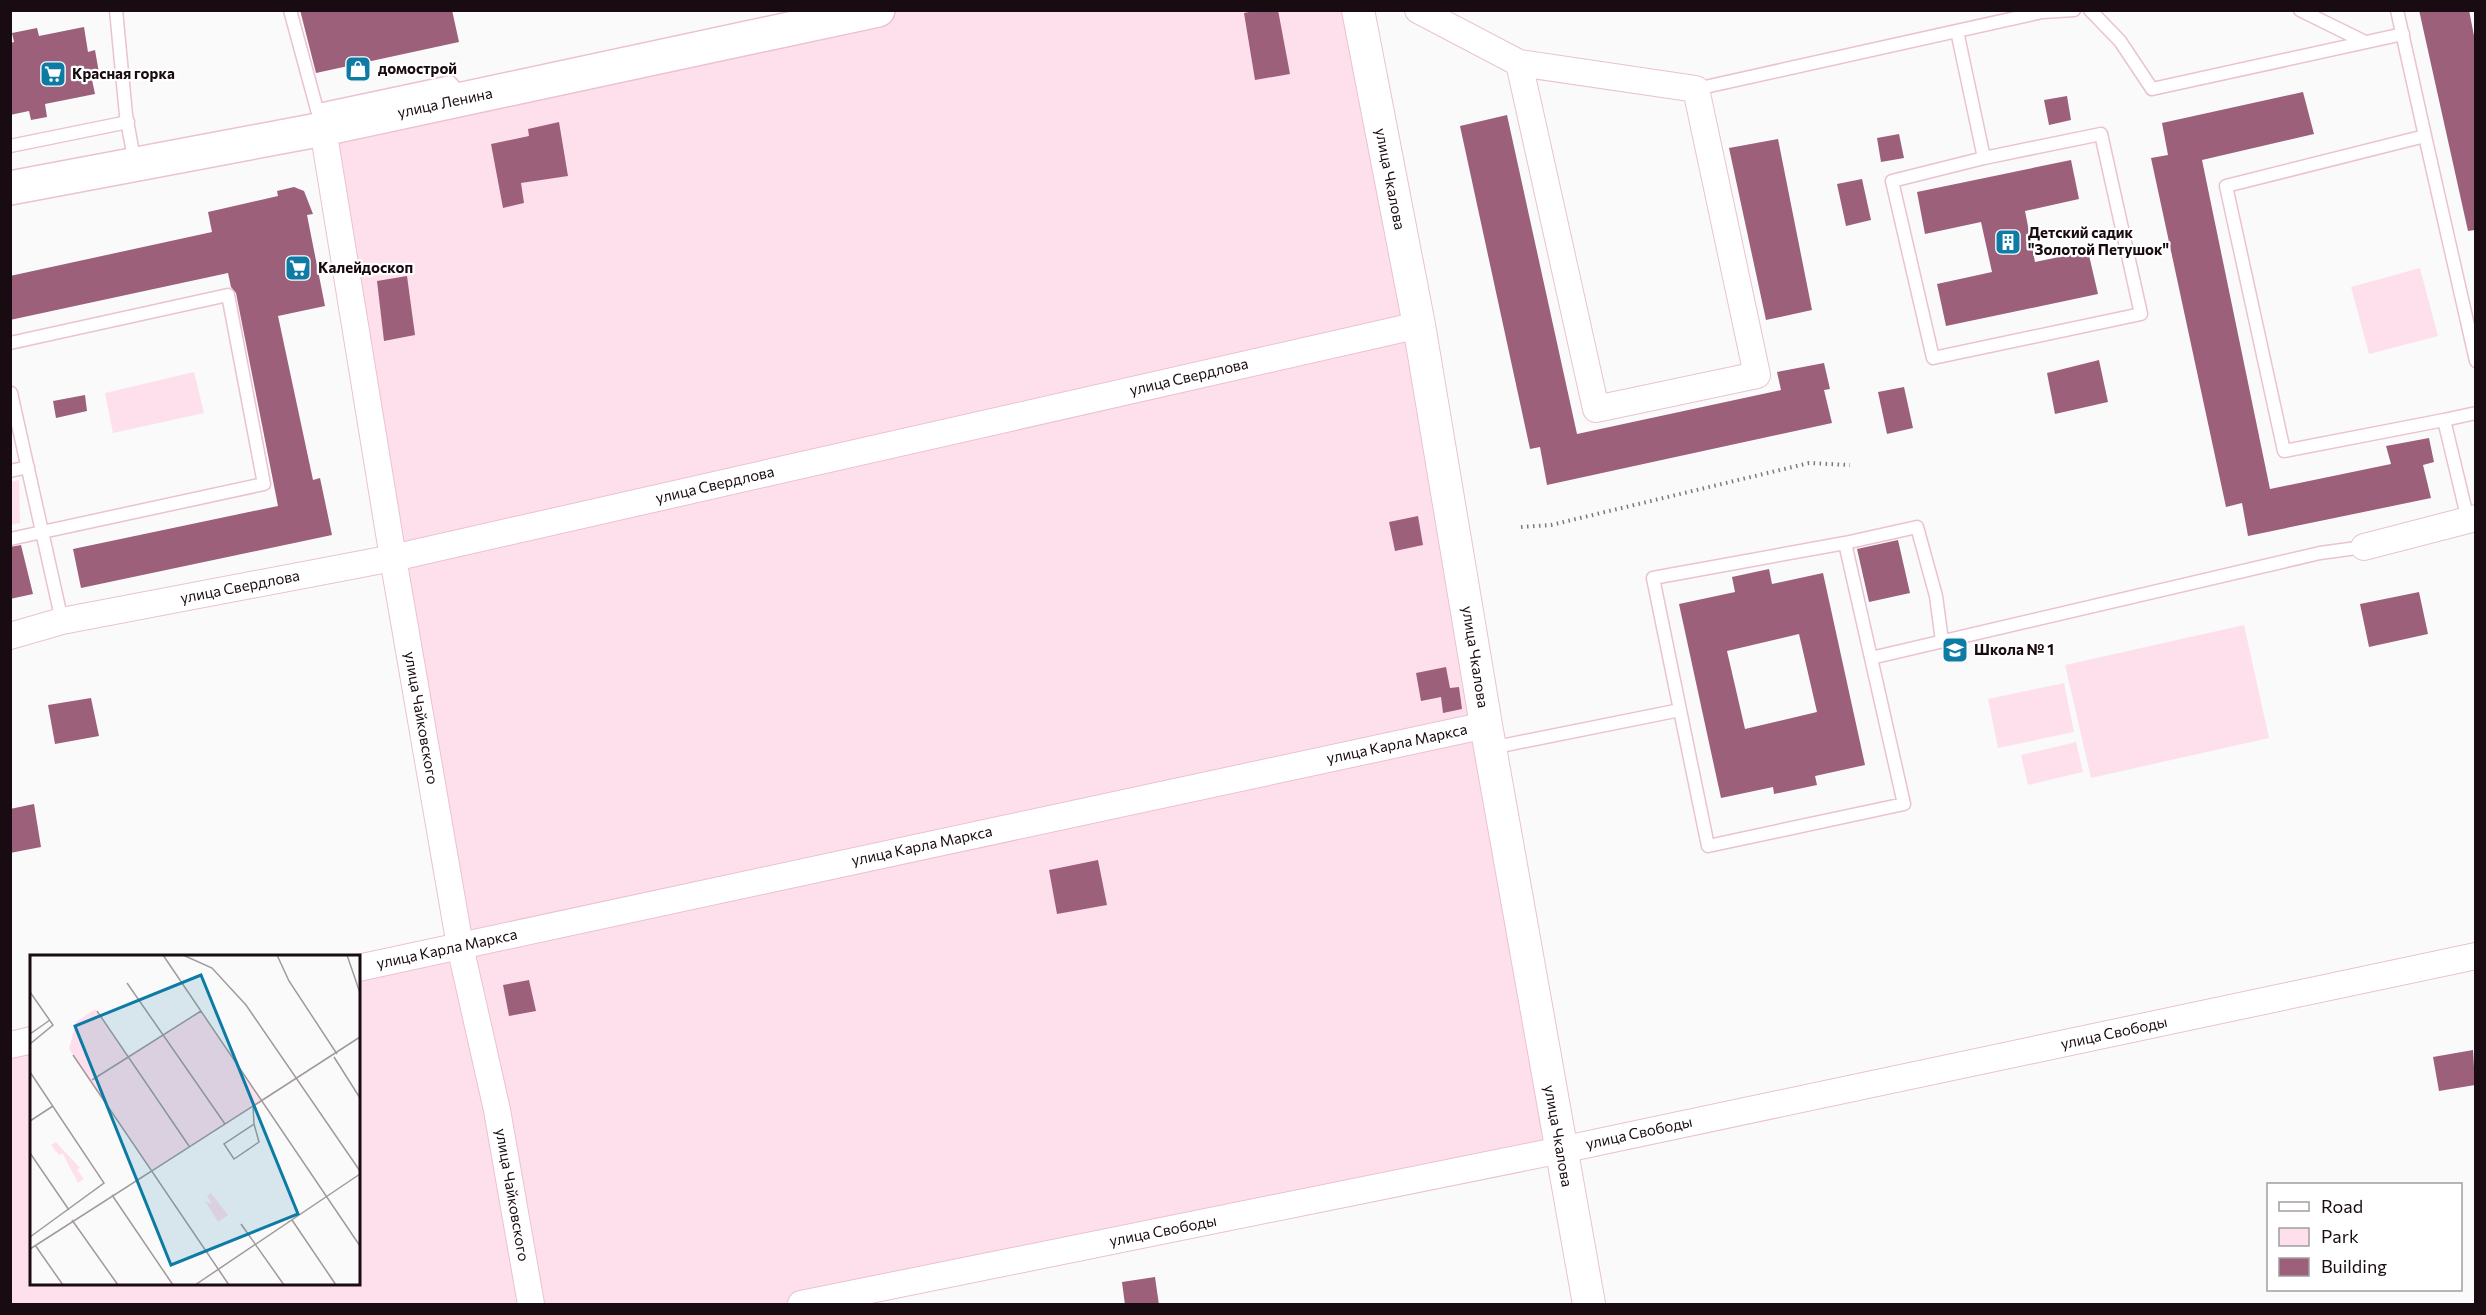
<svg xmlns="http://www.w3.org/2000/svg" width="2486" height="1315" viewBox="0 0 2486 1315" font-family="Commissioner,sans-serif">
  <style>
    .green { fill: #fee0ec }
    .building { fill: #9c607a; fill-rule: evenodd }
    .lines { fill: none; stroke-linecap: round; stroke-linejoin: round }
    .service-casing { stroke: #eac2d2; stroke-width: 15 }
    .minor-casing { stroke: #eac2d2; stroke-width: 28 }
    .tertiary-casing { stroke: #eac2d2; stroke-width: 34 }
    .secondary-casing { stroke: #eac2d2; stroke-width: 36 }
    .path { stroke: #7f777b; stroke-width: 4; stroke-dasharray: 1.5 4.5; stroke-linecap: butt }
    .service { stroke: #fff; stroke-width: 12 }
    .minor { stroke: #fff; stroke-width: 26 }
    .tertiary { stroke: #fff; stroke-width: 32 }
    .secondary { stroke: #fff; stroke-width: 33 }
    .labels { text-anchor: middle; stroke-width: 4.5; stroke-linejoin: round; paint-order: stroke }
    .poi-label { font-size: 15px; font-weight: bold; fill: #180b11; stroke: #fff; text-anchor: start }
    .street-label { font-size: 15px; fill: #180b11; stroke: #fff }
    .inset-road { fill: none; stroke: #a09a9d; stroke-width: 1.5 }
    .view { fill: #0d7ba4; fill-opacity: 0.15; stroke: #0d7ba4; stroke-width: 3 }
    .inset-edge { fill: none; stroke: #180b11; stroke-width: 3 }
  </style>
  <rect width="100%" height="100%" fill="#fafafa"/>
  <!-- green -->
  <path class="green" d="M896 11H1358L1561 1150 801 1304H11L10 1045 31 1040 32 1284H358L359 968 460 946 323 129Z
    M2420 268 2438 336 2369 354 2351 287Z
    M194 372 204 413 113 433 105 393Z
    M19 480 20 523 11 525V482Z
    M2244 625 2269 738 2091 778 2065 665Z
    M2064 683 2074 732 1998 748 1988 699Z
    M2076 742 2083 772 2028 785 2021 755Z"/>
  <!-- building -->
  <path class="building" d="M300 10H452L459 42 316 73Z
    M1259 10H1278L1290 74 1255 80 1244 13Z
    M2419 10H2469L2475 41V230L2468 231Z
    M84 27 88 52 95 50 99 73 91 75 95 94 45 104 47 117 31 120 29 111 10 115V43L14 42 12 33 37 28 39 36Z
    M2303 92 2314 134 2202 160 2270 489 2391 464 2386 446 2429 438 2434 462 2423 465 2431 498 2248 536 2242 503 2226 507 2151 158 2168 155 2162 123Z
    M2067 96 2071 120 2049 125 2044 100Z
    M1507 115 1577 434 1781 390 1777 372 1824 363 1830 389 1824 390 1832 423 1547 485 1540 447 1530 449 1460 126Z
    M559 122 568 176 521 183 524 203 503 208 491 144 529 136 528 129Z
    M1899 134 1904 158 1881 162 1877 138Z
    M1778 139 1812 310 1766 320 1729 148Z
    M2071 160 2079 199 2025 211 2035 262 2088 251 2098 294 1946 326 1937 284 1992 272 1981 222 1925 234 1917 192Z
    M1862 179 1871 220 1846 226 1837 184Z
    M294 187 304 191 313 214 307 215 325 306 278 316 313 480 320 478 332 535 81 588 73 549 278 506 236 293 231 287 228 273 10 320V276L212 232 208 212 278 196 277 191Z
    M407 276 415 335 384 341 377 281Z
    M2099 360 2108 402 2055 414 2047 373Z
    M1904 387 1913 428 1887 434 1878 392Z
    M85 395 87 411 56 418 53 401Z
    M1418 516 1423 545 1395 551 1389 522Z
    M1898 540 1910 593 1869 602 1857 549Z
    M21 545 33 594 10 599V547Z
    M1769 569 1772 584 1823 573 1865 765 1815 776 1817 785 1774 794 1773 787 1721 798 1679 604 1735 592 1732 577ZM1799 634 1817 712 1745 729 1727 651Z
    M2419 592 2428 634 2369 647 2360 604Z
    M1446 667 1450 688 1459 687 1462 709 1443 713 1441 697 1421 701 1416 673Z
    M91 698 99 736 55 744 48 705Z
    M34 804 41 847 10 853V809Z
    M1098 860 1107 905 1057 914 1049 870Z
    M529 980 536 1011 509 1016 503 985Z
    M2473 1050 2475 1085 2439 1091 2433 1057Z
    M1155 1277 1159 1305H1125L1122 1282Z"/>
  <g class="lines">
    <!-- service casing -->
    <g class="service-casing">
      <path id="service" d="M116 10 126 115 135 164
        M290 10 319 117
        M2090 10 2120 41 2152 89 2403 34
        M2300 10 2365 42
        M2397 10 2425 136
        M1957 31 1984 158 1892 181 1933 358 2141 314 2101 134 1984 158
        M1696 89 2042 12 2074 10
        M318 110 450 82 463 96
        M10 146 128 122
        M10 343 228 295 264 484 10 539
        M11 393 62 621
        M2444 420 2284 451 2226 186 2425 136 2476 361
        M10 471 28 467
        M2468 520 2444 420 2476 413
        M1845 543 1917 527 1936 596 1942 641
        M1871 658 2320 553 2364 547
        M1491 748 1680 710 1653 578 1845 543 1904 804 1708 846 1680 710"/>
    </g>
    <!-- minor casing -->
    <g class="minor-casing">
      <path id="minor" d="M1418 10 1519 63 1696 89 1757 375 1596 409 1519 63
        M323 129 393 558 460 946 497 1110 531 1304
        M2364 547 2476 518
        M10 636 62 621 393 558 1419 325
        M358 968 1486 725
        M10 1045 32 1040
        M801 1304 1561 1150 2476 956"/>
    </g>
    <!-- tertiary casing -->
    <g class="tertiary-casing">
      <path id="tertiary" d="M1358 10 1419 325 1486 725 1589 1304"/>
    </g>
    <!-- secondary casing -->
    <g class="secondary-casing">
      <path id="secondary" d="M10 188 323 129 878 10"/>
    </g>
    <!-- path -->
    <path class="path" d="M1521 527 1551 525 1809 463 1850 465"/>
    <!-- service -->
    <use href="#service" class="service"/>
    <!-- minor -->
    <use href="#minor" class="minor"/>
    <!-- tertiary -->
    <use href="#tertiary" class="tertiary"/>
    <!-- secondary -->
    <use href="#secondary" class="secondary"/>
  </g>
  <!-- icons -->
  <defs>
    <g id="shop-square" transform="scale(1.35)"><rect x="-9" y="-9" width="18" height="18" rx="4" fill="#0d7ba4" stroke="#fff"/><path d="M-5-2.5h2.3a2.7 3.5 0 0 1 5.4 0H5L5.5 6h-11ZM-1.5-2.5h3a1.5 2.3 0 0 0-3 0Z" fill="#fff"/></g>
    <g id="supermarket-square" transform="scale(1.35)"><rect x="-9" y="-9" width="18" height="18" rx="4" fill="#0d7ba4" stroke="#fff"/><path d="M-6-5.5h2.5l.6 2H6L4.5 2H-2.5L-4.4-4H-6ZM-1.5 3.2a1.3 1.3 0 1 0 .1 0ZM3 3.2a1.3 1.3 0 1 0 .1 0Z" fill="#fff"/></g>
    <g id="building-square" transform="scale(1.35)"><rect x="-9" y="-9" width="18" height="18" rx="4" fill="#0d7ba4" stroke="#fff"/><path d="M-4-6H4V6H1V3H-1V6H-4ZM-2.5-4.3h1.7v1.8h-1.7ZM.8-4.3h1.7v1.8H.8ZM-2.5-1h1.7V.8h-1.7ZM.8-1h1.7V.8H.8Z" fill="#fff"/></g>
    <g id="school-square" transform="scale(1.35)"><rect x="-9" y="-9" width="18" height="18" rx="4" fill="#0d7ba4" stroke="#fff"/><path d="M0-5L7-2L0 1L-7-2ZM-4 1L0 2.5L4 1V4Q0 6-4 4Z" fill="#fff"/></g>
  </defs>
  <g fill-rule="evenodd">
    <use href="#shop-square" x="358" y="69"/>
    <use href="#supermarket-square" x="53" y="74"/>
    <use href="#building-square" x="2008" y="242"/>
    <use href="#supermarket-square" x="298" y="268"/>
    <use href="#school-square" x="1955" y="650"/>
  </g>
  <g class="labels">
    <!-- poi labels -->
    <g class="poi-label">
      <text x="378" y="74">домострой</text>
      <text x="72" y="79">Красная горка</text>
      <text x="2028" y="238">Детский садик<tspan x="2028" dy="17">"Золотой Петушок"</tspan></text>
      <text x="318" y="273">Калейдоскоп</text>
      <text x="1974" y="655">Школа № 1</text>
    </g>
    <!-- street labels -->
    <g class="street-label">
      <text transform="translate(445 103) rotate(-12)" y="5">улица Ленина</text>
      <text transform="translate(1390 179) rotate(79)" y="5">улица Чкалова</text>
      <text transform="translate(1189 377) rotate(-13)" y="5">улица Свердлова</text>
      <text transform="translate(715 485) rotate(-13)" y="5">улица Свердлова</text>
      <text transform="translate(240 587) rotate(-11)" y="5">улица Свердлова</text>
      <text transform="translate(1475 657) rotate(81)" y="5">улица Чкалова</text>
      <text transform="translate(421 718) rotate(80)" y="5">улица Чайковского</text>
      <text transform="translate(1397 744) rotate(-12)" y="5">улица Карла Маркса</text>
      <text transform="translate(922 846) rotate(-12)" y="5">улица Карла Маркса</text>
      <text transform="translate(447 949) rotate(-12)" y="5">улица Карла Маркса</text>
      <text transform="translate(2114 1033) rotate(-12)" y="5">улица Свободы</text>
      <text transform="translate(1639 1133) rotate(-12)" y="5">улица Свободы</text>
      <text transform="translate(1558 1136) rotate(80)" y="5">улица Чкалова</text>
      <text transform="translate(512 1195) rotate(80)" y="5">улица Чайковского</text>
      <text transform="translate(1163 1231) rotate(-11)" y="5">улица Свободы</text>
    </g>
  </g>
  <!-- overview -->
  <g transform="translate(30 955)">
    <rect width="330" height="330" fill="#fafafa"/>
    <path d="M65 54 98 101 171 56 231 146 121 215 39 94 46 67ZM26 187 50 213 47 215 54 224 48 228 33 199 29 200 21 190ZM181 238 198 260 188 267 175 246 182 249 177 241Z" fill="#fee0ec"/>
    <path class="inset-road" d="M133 0 330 291M153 0 182 13 216 50 330 216M247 0 259 26 307 99M317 0 330 38M97 28 195 169M0 37 23 70 0 89M67 56 159 191M0 79 20 65M43 100 199 330M304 102 330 143M0 117 74 228 0 282M62 125 171 56M231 146 330 82M223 151 224 169 194 189 204 204 229 187 224 169M0 166 23 151M0 198 39 255M82 240 143 330M42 265 88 330M262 265 306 330M211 269 254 330M5 290 33 330M0 294 231 146M165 330 330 219"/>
    <path class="view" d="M171 20 268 259 141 310 45 71Z"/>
    <rect width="330" height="330" class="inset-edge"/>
  </g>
  <!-- border -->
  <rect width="2486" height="1315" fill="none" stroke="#180b11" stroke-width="24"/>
  <!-- legend -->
  <rect x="2267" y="1183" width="195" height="108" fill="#ffffff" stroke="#a39da0" stroke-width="1.5"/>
  <rect x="2279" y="1202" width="30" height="9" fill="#ffffff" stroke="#a39da0" stroke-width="1.5"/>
  <text x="2321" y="1213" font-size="18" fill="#180b11">Road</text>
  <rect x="2279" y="1228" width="30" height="18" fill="#fee0ec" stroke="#a39da0" stroke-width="1.5"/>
  <text x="2321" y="1243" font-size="18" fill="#180b11">Park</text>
  <rect x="2279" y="1258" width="30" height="18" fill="#9c607a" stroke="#a39da0" stroke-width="1.5"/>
  <text x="2321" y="1273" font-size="18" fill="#180b11">Building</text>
</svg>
